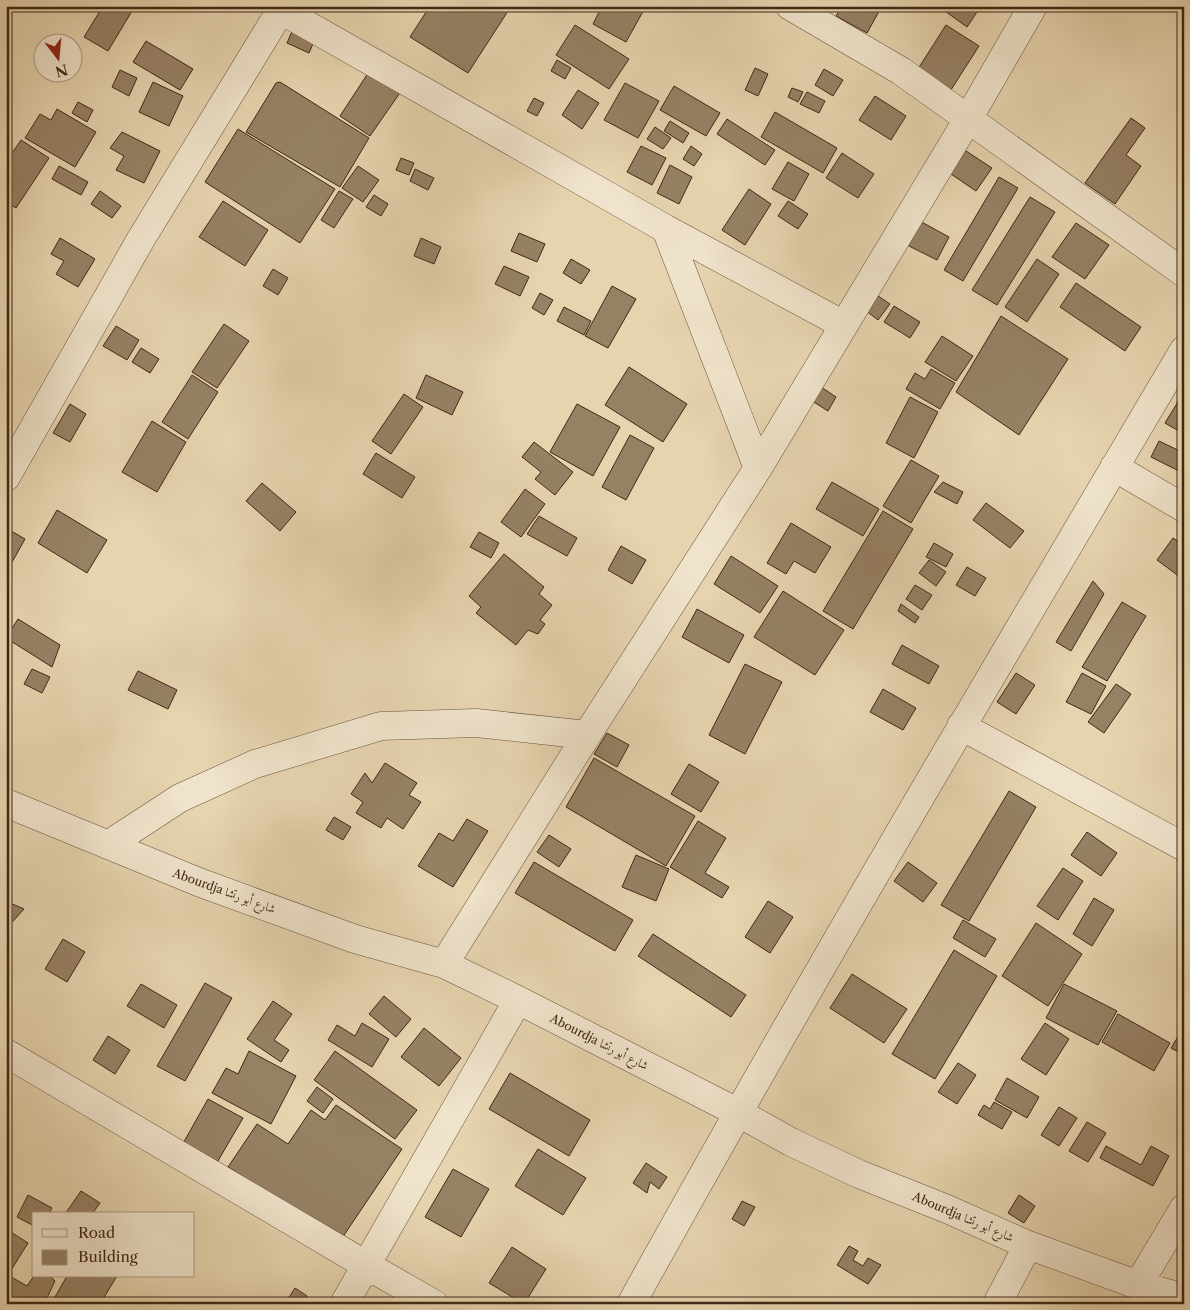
<svg xmlns="http://www.w3.org/2000/svg" width="1190" height="1310" viewBox="0 0 1190 1310" font-family="'Libre Caslon Text',Amiri,serif">
  <style>
    .building { fill: #968165; stroke: #3f2814 }
    .lines { fill: none; stroke-linecap: round; stroke-linejoin: round }
    .minor-casing { stroke: #69533b; stroke-width: 29 }
    .minor { stroke: #efe3cb; stroke-width: 28 }
    .labels { text-anchor: middle; stroke-width: 4; stroke-linejoin: round; paint-order: stroke }
    .street-label { font-size: 12px; fill: #3f2814; stroke: #efe3cb }
  </style>
  <rect width="100%" height="100%" fill="#e6d4af"/>
  <filter id="stains"><feTurbulence type="fractalNoise" baseFrequency=".004" numOctaves="4"/><feColorMatrix values="0 0 0 0 .2 0 0 0 0 .09 0 0 0 0 .02 0 0 0 .5 -.17"/></filter>
  <radialGradient id="worn" r=".72"><stop offset=".6" stop-color="#630" stop-opacity="0"/><stop offset="1" stop-color="#630" stop-opacity=".3"/></radialGradient>
  <!-- building -->
  <path class="building" d="M103 6H135L108 51 84 37Z
    M430 6H500L508 11 468 73 410 37Z
    M602 6H646L626 42 593 24Z
    M842 6H882L867 33 836 16Z
    M938 6H981L967 27Z
    M575 25 629 59 609 89 556 55Z
    M946 25 979 46 949 93 916 72Z
    M293 29 315 39 309 53 287 43Z
    M146 41 193 69 180 90 133 62Z
    M557 60 571 68 565 79 551 71Z
    M372 67 404 87 370 136 340 116Z
    M755 68 768 74 758 96 745 90Z
    M824 69 843 80 833 96 815 85Z
    M120 70 137 78 129 96 112 87Z
    M153 82 183 96 169 126 139 112Z
    M280 82 369 138 340 187 246 132 276 83Z
    M625 83 659 101 638 138 604 120Z
    M674 86 720 113 706 136 660 110Z
    M792 88 803 92 798 102 788 97Z
    M578 90 599 103 582 129 562 115Z
    M807 92 825 101 819 113 800 104Z
    M875 96 906 116 891 140 859 120Z
    M534 98 544 103 537 116 527 111Z
    M78 102 93 110 87 122 72 113Z
    M57 109 96 132 75 167 25 138 40 114 51 120Z
    M775 112 837 148 823 173 761 137Z
    M1131 118 1145 128 1126 155 1141 166 1115 204 1085 183Z
    M727 119 775 150 765 165 717 134Z
    M670 121 689 133 683 143 664 131Z
    M655 127 671 138 663 149 647 139Z
    M238 129 335 189 300 243 205 182Z
    M122 132 160 151 144 183 116 170 124 156 110 148Z
    M21 140 49 158 16 208 6 202V162Z
    M641 146 666 158 652 185 627 172Z
    M691 146 702 154 694 166 683 159Z
    M963 149 992 168 976 191 948 172Z
    M842 153 874 174 858 198 826 178Z
    M401 158 414 163 409 175 396 170Z
    M788 162 809 174 794 201 772 189Z
    M670 165 692 177 679 204 657 193Z
    M59 166 88 182 81 195 52 179Z
    M358 166 379 180 363 202 342 188Z
    M415 169 434 178 428 190 410 181Z
    M999 177 1018 188 963 281 944 270Z
    M749 189 771 204 745 245 722 230Z
    M100 191 121 206 112 218 91 204Z
    M339 191 353 199 334 228 321 220Z
    M374 195 388 204 381 216 366 207Z
    M1030 197 1055 212 997 305 972 290Z
    M223 201 268 230 245 266 199 237Z
    M788 201 808 214 798 229 778 216Z
    M916 219 949 237 937 260 903 243Z
    M1076 223 1109 245 1085 279 1052 257Z
    M519 233 545 244 537 262 511 251Z
    M60 238 95 259 78 287 56 274 64 261 51 254Z
    M421 238 441 247 434 264 414 256Z
    M571 259 590 270 581 284 563 273Z
    M1037 259 1059 274 1027 322 1005 307Z
    M504 266 529 277 520 296 495 284Z
    M273 269 288 278 278 295 263 286Z
    M1076 283 1141 327 1125 351 1060 307Z
    M612 286 636 299 608 348 585 336Z
    M872 292 890 304 878 320 861 307Z
    M540 293 553 300 544 315 532 308Z
    M894 306 920 322 910 338 884 322Z
    M564 307 591 321 584 335 557 321Z
    M1001 316 1068 359 1019 435 956 392Z
    M224 324 249 341 217 388 192 372Z
    M116 326 139 340 127 360 103 346Z
    M942 336 973 356 956 381 925 362Z
    M141 348 159 359 150 373 132 362Z
    M629 367 687 404 663 442 605 405Z
    M931 369 955 383 940 409 906 389 915 373 925 379Z
    M192 375 218 392 188 439 162 422Z
    M426 375 463 392 452 415 416 398Z
    M818 385 836 397 828 411 809 399Z
    M1184 392V434L1165 423Z
    M404 394 423 407 391 454 372 441Z
    M910 397 938 412 914 458 886 443Z
    M70 404 86 414 70 442 53 433Z
    M577 404 620 427 593 476 550 452Z
    M152 421 186 442 157 492 122 472Z
    M630 435 654 448 626 500 602 487Z
    M1159 441 1184 453V467L1181 472 1151 457Z
    M534 442 573 472 555 495 535 479 541 472 522 457Z
    M376 453 415 477 402 498 363 474Z
    M911 460 939 476 911 523 883 506Z
    M832 482 879 509 863 536 816 509Z
    M943 482 963 492 957 504 934 492Z
    M262 483 296 512 280 531 246 501Z
    M525 489 545 504 521 537 501 522Z
    M986 503 1024 531 1010 548 973 520Z
    M57 510 107 540 87 573 38 543Z
    M883 511 913 529 853 629 823 611Z
    M539 516 577 538 567 556 527 534Z
    M791 523 831 547 815 573 794 561 786 574 767 563Z
    M6 528 25 539 11 564 6 562Z
    M479 532 499 543 491 558 470 547Z
    M1173 538 1184 545V580L1157 560Z
    M934 543 953 554 946 567 926 557Z
    M621 546 646 560 632 584 608 570Z
    M504 554 544 587 539 594 552 605 540 620 545 624 538 634 528 630 516 645 476 613 481 607 469 596Z
    M731 556 778 586 760 613 714 584Z
    M929 560 946 572 936 586 919 573Z
    M967 567 986 578 975 596 956 585Z
    M1093 581 1104 594 1071 651 1056 642Z
    M915 585 932 595 922 610 906 599Z
    M783 591 844 630 815 675 754 637Z
    M1122 602 1146 616 1107 681 1082 667Z
    M901 604 919 617 915 623 898 611Z
    M697 609 744 635 729 663 682 637Z
    M18 619 60 645 52 667 6 638Z
    M902 645 939 666 929 684 892 664Z
    M745 664 782 682 745 754 709 735Z
    M32 669 50 677 42 693 24 684Z
    M138 671 177 690 168 709 128 690Z
    M1016 673 1035 685 1016 714 997 702Z
    M1082 673 1106 686 1091 714 1066 702Z
    M1116 684 1131 694 1104 733 1088 722Z
    M883 689 916 708 903 730 870 712Z
    M607 733 629 745 617 767 594 754Z
    M594 758 695 816 666 866 566 807Z
    M385 763 417 783 409 795 421 802 403 829 387 818 381 828 356 813 363 802 351 794 365 773 372 783Z
    M689 764 719 782 701 812 671 794Z
    M1009 791 1036 807 969 921 941 905Z
    M334 817 351 827 343 840 326 830Z
    M467 819 488 831 453 887 418 866 439 833 453 841Z
    M698 821 726 838 705 873 729 887 722 898 670 867Z
    M1087 832 1117 853 1101 876 1071 855Z
    M549 835 571 849 559 867 537 852Z
    M636 855 669 869 656 901 622 887Z
    M534 862 633 920 615 951 515 893Z
    M908 862 937 883 923 902 894 881Z
    M1063 868 1083 881 1058 920 1037 906Z
    M1094 898 1114 910 1092 946 1073 934Z
    M768 901 793 917 770 953 745 937Z
    M10 903 24 909 6 929V907Z
    M963 920 996 939 985 957 953 938Z
    M1036 923 1082 954 1048 1006 1002 976Z
    M653 934 746 995 731 1017 638 956Z
    M63 939 85 952 67 982 45 969Z
    M954 950 997 976 935 1079 892 1054Z
    M852 974 907 1009 884 1043 830 1008Z
    M205 983 232 998 185 1081 157 1066Z
    M141 984 177 1005 164 1028 127 1006Z
    M1064 984 1117 1011 1098 1045 1046 1018Z
    M384 996 411 1019 396 1037 369 1014Z
    M273 1001 292 1014 274 1040 289 1050 281 1062 247 1039Z
    M1118 1014 1170 1043 1154 1071 1102 1042Z
    M362 1023 389 1039 372 1067 328 1040 337 1025 355 1036Z
    M1045 1023 1069 1039 1046 1075 1021 1059Z
    M1184 1027V1055L1171 1048Z
    M424 1028 461 1058 439 1086 401 1057Z
    M108 1036 130 1050 115 1074 93 1060Z
    M249 1051 296 1076 271 1124 212 1093 226 1068 238 1074Z
    M335 1051 417 1110 395 1139 314 1080Z
    M958 1063 976 1075 957 1104 938 1092Z
    M510 1073 590 1120 569 1156 489 1109Z
    M1007 1078 1039 1097 1027 1118 995 1100Z
    M317 1087 333 1099 323 1113 307 1101Z
    M208 1099 243 1118 215 1166 181 1147Z
    M994 1102 1012 1112 1002 1129 978 1115 984 1105 990 1109Z
    M336 1105 402 1149 340 1241 228 1167 257 1124 288 1144 311 1110 325 1120Z
    M1059 1107 1077 1118 1059 1146 1041 1135Z
    M1087 1122 1106 1133 1088 1162 1069 1151Z
    M1106 1146 1141 1165 1151 1146 1169 1156 1153 1186 1100 1158Z
    M538 1149 586 1178 563 1215 515 1186Z
    M646 1163 667 1177 659 1189 650 1182 647 1193 633 1183Z
    M453 1169 489 1189 461 1237 425 1217Z
    M81 1191 100 1203 92 1214H65Z
    M28 1195 52 1208 49 1214H34V1226L17 1217Z
    M1019 1195 1035 1206 1024 1223 1008 1213Z
    M742 1201 755 1207 744 1226 732 1219Z
    M6 1229 28 1243 8 1275 6 1274Z
    M849 1246 858 1251 853 1260 863 1266 868 1258 881 1265 868 1284 837 1265Z
    M512 1247 546 1269 524 1304 489 1283Z
    M6 1274 27 1286 34 1276H50L55 1281 44 1304H6Z
    M67 1276H117L100 1304H51Z
    M295 1288 307 1296 302 1304H295L288 1299Z"/>
  <g class="lines">
    <!-- minor casing -->
    <g class="minor-casing">
      <path id="minor" d="M790 6 901 71 1184 273
        M281 10 666 229 758 468
        M666 229 844 325
        M1114 467 1184 508
        M6 477 141 239 281 10 275 6
        M961 726 1184 847
        M6 803 201 883 355 939 444 964 518 1000 737 1112 791 1142 859 1174 947 1209 1028 1245 1138 1285 1184 1298
        M108 845 180 798 255 764 381 726 476 723 587 735
        M444 964 587 735 758 468 968 119 1033 6
        M6 1053 366 1265 434 1304
        M1138 1285 1184 1208
        M344 1304 518 1000
        M631 1304C809 982 997 666 1184 350
        M997 1304 1028 1245"/>
    </g>
    <!-- minor -->
    <use href="#minor" class="minor"/>
  </g>
  <g class="labels">
    <!-- street labels -->
    <g class="street-label">
      <text transform="translate(224 891) rotate(20)" y="4">Abourdja شارع أبو رتشا</text>
      <text transform="translate(599 1042) rotate(27)" y="4">Abourdja شارع أبو رتشا</text>
      <text transform="translate(963 1217) rotate(23)" y="4">Abourdja شارع أبو رتشا</text>
    </g>
  </g>
  <!-- margin -->
  <rect width="1190" height="1310" fill="none" stroke="#e6d4af" stroke-width="25"/>
  <rect x="8" y="8" width="1175" height="1295" fill="none" stroke="#3f2814" stroke-width="2.5"/>
  <rect x="12" y="12" width="1165" height="1285" fill="none" stroke="#3f2814"/>
  <!-- legend -->
  <rect x="32" y="1212" width="162" height="65" fill="#efe3cb" stroke="#a99882"/>
  <rect x="42" y="1229" width="25" height="8" fill="#efe3cb" stroke="#a99882"/>
  <text x="78" y="1238" font-size="15" fill="#3f2814">Road</text>
  <rect x="42" y="1250" width="25" height="15" fill="#968165" stroke="#a99882"/>
  <text x="78" y="1262" font-size="15" fill="#3f2814">Building</text>
  <!-- north arrow -->
  <g transform="translate(58 58) rotate(164)"><circle r="24" fill="#efe3cb" stroke="#a99882"/>
  <path d="M0-4L9 19L0 12L-9 19Z" fill="#8f2418"/>
  <text y="-8" font-size="14" font-weight="bold" text-anchor="middle" fill="#3f2814">N</text>
  </g>
  <rect width="100%" height="100%" filter="url(#stains)"/>
  <rect width="100%" height="100%" fill="url(#worn)"/>
</svg>
